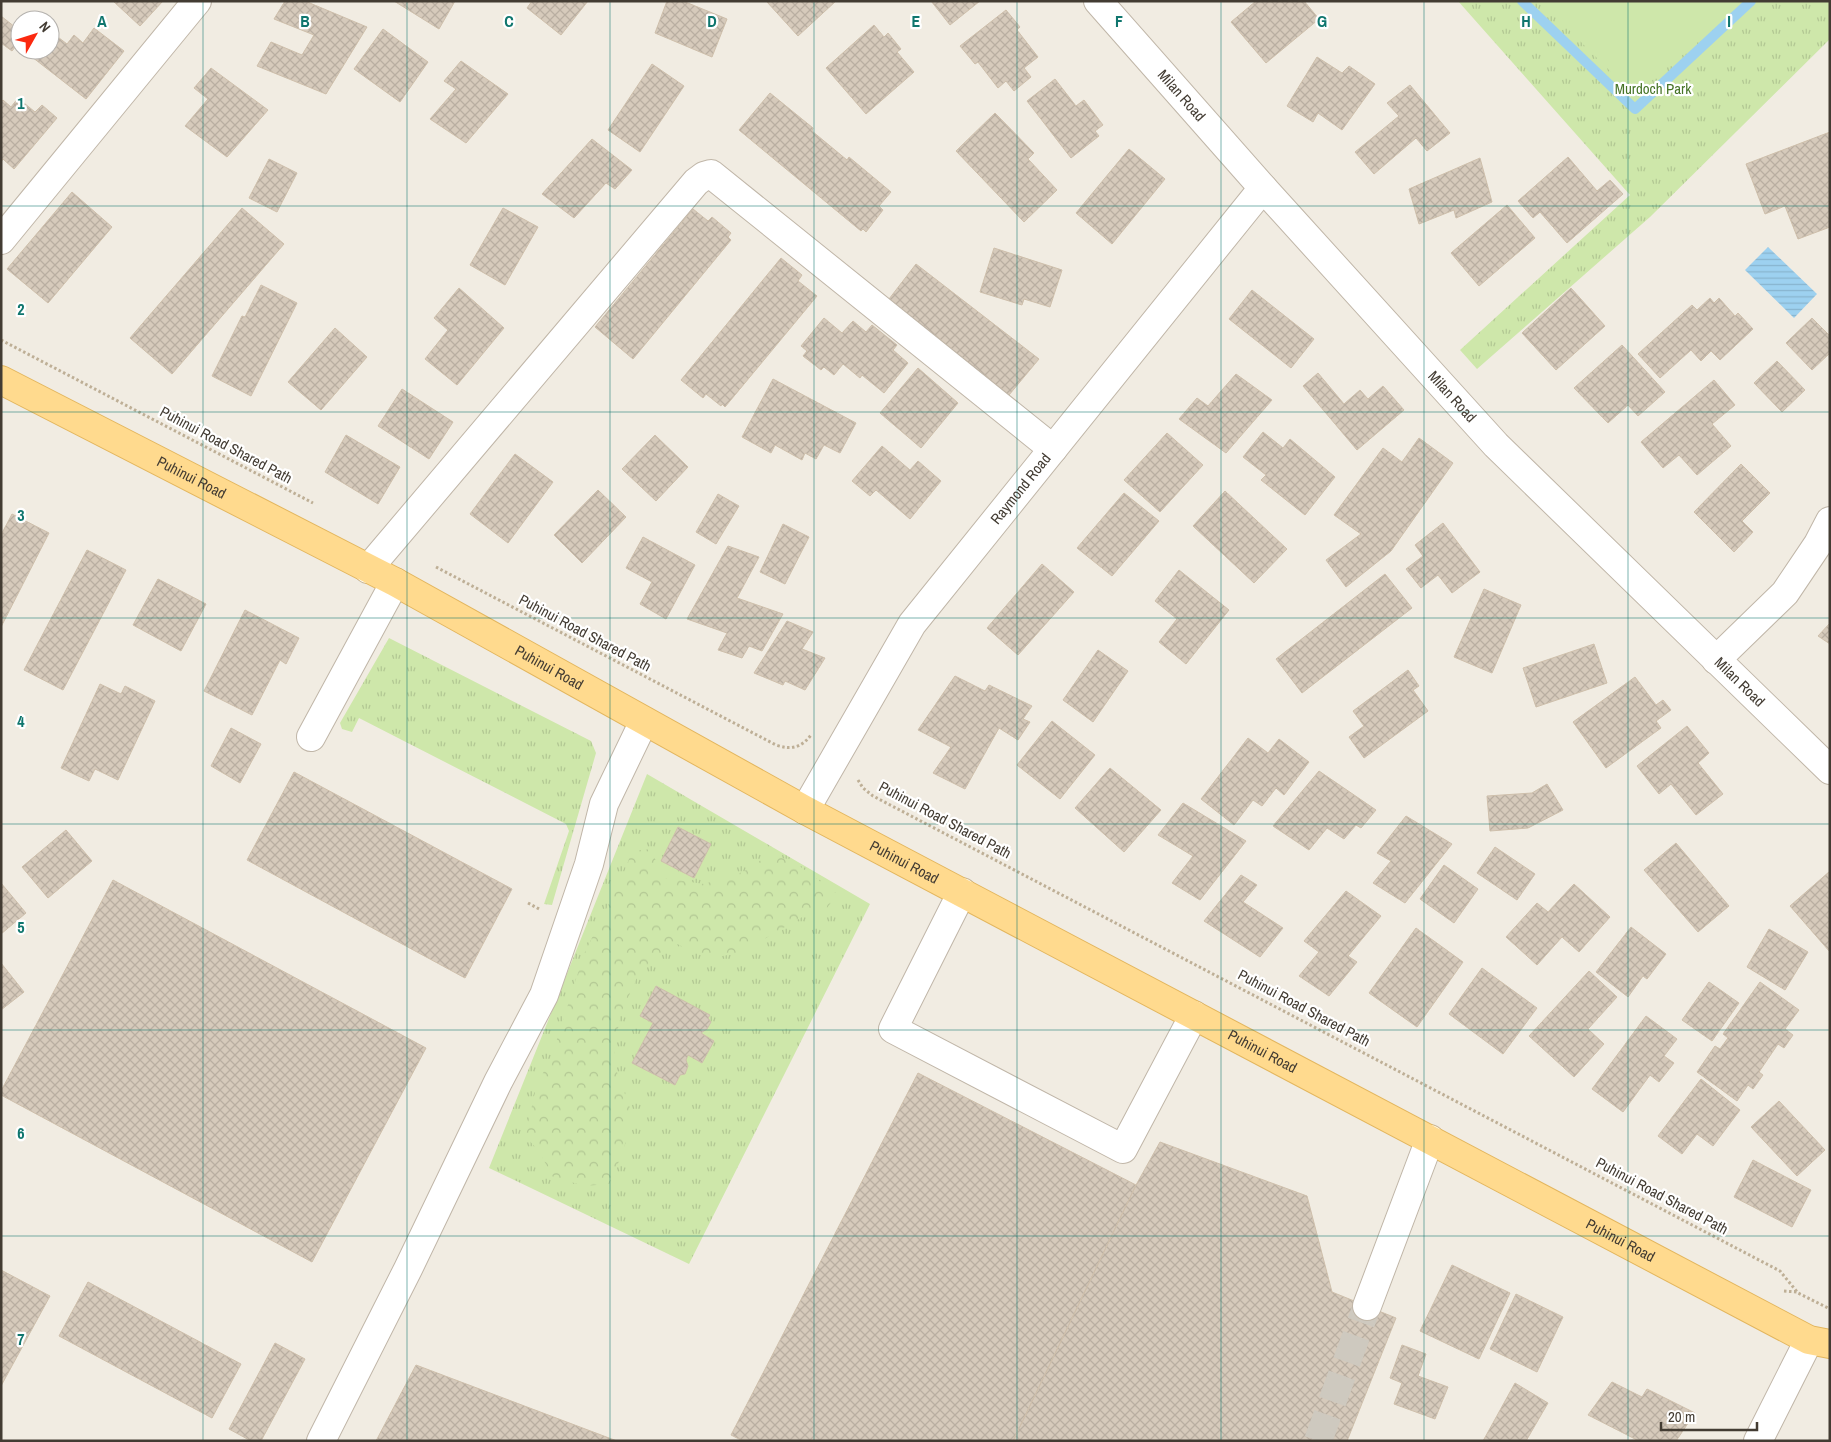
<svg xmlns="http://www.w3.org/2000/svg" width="1831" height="1442" viewBox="0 0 1831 1442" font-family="'Archivo Narrow',sans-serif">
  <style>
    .grass { fill: url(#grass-tufts) }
    .forest { fill: url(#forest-crowns) }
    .pitch { fill: #cee7aa }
    .water { fill: url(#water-rules) }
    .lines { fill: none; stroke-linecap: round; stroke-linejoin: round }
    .stream { stroke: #9dd1f0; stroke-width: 10 }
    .building { fill: url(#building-cross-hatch); stroke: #cebfab }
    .minor-tunnel { stroke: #cec9bf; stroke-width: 28; stroke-dasharray: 28 14; stroke-linecap: butt }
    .minor-casing { stroke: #c0b6a8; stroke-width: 30 }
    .major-casing { stroke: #e3b65e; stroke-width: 30 }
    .path { stroke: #beaf96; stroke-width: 3; stroke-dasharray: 2.5 2.5; stroke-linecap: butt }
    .minor { stroke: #fff; stroke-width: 28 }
    .major { stroke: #ffda8e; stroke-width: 28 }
    .grid { fill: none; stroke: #0f766e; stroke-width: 1; stroke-opacity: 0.55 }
    .labels { text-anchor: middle; stroke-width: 4.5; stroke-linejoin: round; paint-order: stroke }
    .park-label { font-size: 15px; fill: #477427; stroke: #fff }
    .street-label { font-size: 15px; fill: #433c33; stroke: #fff }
    .grid-label { font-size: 16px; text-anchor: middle; font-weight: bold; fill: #0f766e; stroke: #fff; stroke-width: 4.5; stroke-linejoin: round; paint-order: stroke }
  </style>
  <defs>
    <pattern id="grass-tufts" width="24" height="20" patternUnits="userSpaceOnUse" patternTransform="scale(1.25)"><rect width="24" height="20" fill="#cee7aa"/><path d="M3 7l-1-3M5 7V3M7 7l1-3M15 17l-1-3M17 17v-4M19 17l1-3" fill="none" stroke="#b2c793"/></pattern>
    <pattern id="forest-crowns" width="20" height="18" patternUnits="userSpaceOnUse" patternTransform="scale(1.25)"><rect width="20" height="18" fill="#cee7aa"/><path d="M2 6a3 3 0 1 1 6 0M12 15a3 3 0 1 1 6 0" fill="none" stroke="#b2c793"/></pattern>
    <pattern id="water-rules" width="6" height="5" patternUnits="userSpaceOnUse" patternTransform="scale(1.25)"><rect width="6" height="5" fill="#9dd1f0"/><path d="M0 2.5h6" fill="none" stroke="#88b4ce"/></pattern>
    <pattern id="building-cross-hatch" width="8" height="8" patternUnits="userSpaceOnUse" patternTransform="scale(1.25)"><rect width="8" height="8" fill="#d6cabb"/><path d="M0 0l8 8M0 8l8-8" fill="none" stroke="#b9aea1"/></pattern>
  </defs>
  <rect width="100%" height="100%" fill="#f1ece2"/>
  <!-- grass -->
  <path class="grass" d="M1458 1H1830V39L1650 217 1477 369 1460 350 1630 195Z
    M389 638 591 741 596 753 552 905 544 904 569 831 566 824 359 718 352 732 342 729 340 723Z
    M647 774 870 904 689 1264 489 1168Z"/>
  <!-- forest -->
  <path class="forest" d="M651 849 663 878 704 884 743 872 770 854 794 862 837 894 827 908 804 916 740 953 716 957 703 956 675 943 638 975 620 1016 613 1061 630 1108 624 1151 608 1184 585 1186 553 1177 538 1150 525 1136 536 1088 553 1052 584 954 623 875 632 851Z"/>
  <!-- pitch -->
  <path class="pitch" d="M1540 1H1737L1635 96Z"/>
  <!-- water -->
  <path class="water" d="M1768 247 1817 294 1794 318 1745 270Z"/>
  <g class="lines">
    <!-- stream -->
    <path class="stream" d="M1522 1 1635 109 1751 1"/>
  </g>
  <!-- building -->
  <path class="building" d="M113 1H163L140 26Z
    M285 1H305L367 27 326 94 257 66 271 42 302 55 314 35 274 19Z
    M394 1H455L439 29Z
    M532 1H588L561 35 527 8Z
    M667 1H683L727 19 712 57 655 33Z
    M768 1H836L798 36 767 2Z
    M931 1H980L950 25Z
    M1256 1H1304L1319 19 1266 63 1231 22Z
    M1006 10 1020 27 1017 30 1038 57 1024 68 1031 77 1014 91 1006 81 998 88 978 62 975 64 960 46Z
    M1 16 20 31V41L12 51 1 43Z
    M874 25 884 37 888 33 901 49 897 52 914 72 866 114 826 68Z
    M94 28 124 51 86 99 23 50H50V31L67 44 74 35 83 43Z
    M383 29 428 62 400 102 354 69Z
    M1317 57 1342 73 1349 66 1375 84 1342 130 1318 113 1313 122 1287 106Z
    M461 61 508 94 466 143 430 119 456 89 444 81Z
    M652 64 684 86 640 152 608 130Z
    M211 68 268 110 227 157 185 126 208 99 194 88Z
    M1055 79 1076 106 1084 100 1103 125 1095 131 1099 136 1071 158 1027 101Z
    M1410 85 1450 133 1427 151 1416 138 1374 174 1355 152 1399 116 1387 103Z
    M770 93 813 128 812 131 847 160 849 157 891 192 879 206 883 210 866 232 863 229 861 231 739 130Z
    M18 98 35 112 42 105 57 118 14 169 3 159 1 162V102L3 100 11 107Z
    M995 113 1034 153 1028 159 1057 190 1024 222 956 151Z
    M1830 132V227L1798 239 1785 206 1765 214 1746 164Z
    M592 139 632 170 615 189 606 183 574 218 542 194Z
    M1129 149 1165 179 1112 244 1076 213Z
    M1568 157 1597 191 1610 180 1623 194 1567 243 1540 212 1533 218 1518 201Z
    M1480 158 1492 202 1456 218 1454 210 1419 224 1409 189Z
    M269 159 297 173 277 212 249 198Z
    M72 192 112 227 48 303 7 269Z
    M1507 205 1535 238 1479 286 1451 253Z
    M242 208 284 244 172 374 130 338Z
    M503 208 538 227 505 285 470 265Z
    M693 209 708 221 712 217 731 233 728 237 731 240 633 359 595 327Z
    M994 248 1062 270 1050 307 1024 299 1022 305 980 292Z
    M781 258 802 275 798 281 817 296 725 407 722 404 721 406 706 394 703 398 681 380Z
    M916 264 1039 359 1009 395 889 299Z
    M261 285 297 303 251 396 212 376 242 316 245 317Z
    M459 288 504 328 457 385 425 359 448 330 434 318Z
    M1571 288 1605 326 1556 370 1522 333Z
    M1252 290 1314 339 1291 368 1229 319Z
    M1710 298 1714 303 1719 298 1735 316 1738 313 1753 329 1720 360 1711 351 1701 361 1691 350 1660 378 1638 354 1692 305 1697 310Z
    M824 318 842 333 853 321 866 332 872 325 897 345 893 350 908 363 884 393 862 375 860 378 843 364 834 375 824 367 821 370 803 356 807 351 801 346Z
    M1812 318 1830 336V353L1812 370 1786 343Z
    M335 328 367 357 321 410 288 382Z
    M1622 345 1665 392 1638 416 1628 405 1608 423 1574 388Z
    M1777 361 1805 390 1782 412 1754 383Z
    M918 368 958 403 921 448 880 413Z
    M1318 373 1344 404 1360 390 1368 399 1383 386 1404 410 1357 450 1303 386Z
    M1236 374 1272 400 1226 453 1179 419 1197 398 1208 406Z
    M773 379 856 423 840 453 824 445 816 459 805 453 802 460 775 445 771 453 742 437Z
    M1714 380 1735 405 1712 424 1731 446 1697 475 1679 455 1663 468 1641 442Z
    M402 389 453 422 429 459 378 426Z
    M1263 432 1283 448 1290 439 1335 477 1305 515 1261 480 1266 475 1243 457Z
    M1167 433 1203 465 1160 512 1124 480Z
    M346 435 400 467 378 504 325 472Z
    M655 435 688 467 656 501 622 469Z
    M1419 438 1453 463 1391 551 1346 587 1326 560 1361 534 1334 515 1383 448 1402 462Z
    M882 446 910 470 918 461 941 481 910 519 876 490 870 496 852 481Z
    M515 454 553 482 508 543 470 514Z
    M1741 464 1770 493 1742 521 1753 532 1734 552 1694 512Z
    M598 490 626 517 582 563 554 535Z
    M1225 491 1287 549 1254 583 1193 526Z
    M1124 493 1159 521 1112 576 1077 548Z
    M718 494 739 506 716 544 696 532Z
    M12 514 49 533 1 627V535Z
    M1443 523 1480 572 1452 593 1438 575 1421 588 1406 569 1423 556 1415 545Z
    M783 524 809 537 785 584 760 572Z
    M643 537 695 565 666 619 640 604 652 582 626 568Z
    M728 546 759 557 737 598 783 614 762 651 749 646 742 658 718 650 727 633 687 619Z
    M87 550 126 570 63 690 24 670Z
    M1042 564 1074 592 1018 655 987 628Z
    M1179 570 1229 610 1186 664 1159 642 1177 619 1155 601Z
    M1385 574 1412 608 1302 693 1276 659Z
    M158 579 206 604 181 651 133 625Z
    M1484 589 1521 605 1492 673 1454 657Z
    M245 610 299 638 286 664 280 660 252 715 204 691Z
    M787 621 813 632 802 649 825 658 805 690 785 681 783 685 754 673Z
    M1830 623V644L1818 636Z
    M1594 644 1607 683 1536 707 1523 668Z
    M1098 650 1128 671 1093 722 1063 700Z
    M1408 670 1419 686 1413 690 1428 711 1364 758 1349 737 1364 726 1353 711Z
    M955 676 985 691 989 685 1032 706 1023 719 1030 722 1018 740 999 728 965 789 933 773 951 747 918 730Z
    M1635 677 1656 705 1663 700 1671 710 1656 721 1661 728 1606 768 1573 722Z
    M100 684 121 694 125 686 155 701 118 780 95 769 89 781 61 768Z
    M1052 721 1095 755 1060 799 1017 765Z
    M1687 726 1709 753 1698 763 1723 794 1696 815 1671 784 1659 794 1637 766Z
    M231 728 261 744 240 783 211 766Z
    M1248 738 1268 753 1279 739 1309 762 1284 795 1276 788 1262 806 1253 800 1234 825 1201 799Z
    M1110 768 1161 810 1124 852 1075 808Z
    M1319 771 1376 810 1361 828 1356 825 1344 839 1327 828 1309 850 1273 826Z
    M294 772 512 889 465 978 247 860Z
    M1547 784 1563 810 1528 828 1490 831 1487 796 1532 793Z
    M1183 803 1246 841 1200 900 1172 883 1193 856 1158 835Z
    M1406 816 1452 844 1405 903 1373 883 1391 861 1377 853Z
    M678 827 711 844 694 878 661 861Z
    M66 830 92 861 48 898 22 867Z
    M1676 843 1729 906 1698 932 1644 870Z
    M1495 847 1535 874 1517 900 1477 873Z
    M1444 865 1478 889 1454 923 1420 899Z
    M1830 871V952L1790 906Z
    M1241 875 1257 885 1243 902 1283 928 1260 957 1204 921Z
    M113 880 426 1048 312 1262 1 1095V1091Z
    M1 883 26 913 1 934Z
    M1574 884 1610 917 1579 952 1562 937 1537 965 1506 937 1537 903 1548 912Z
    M1346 891 1381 916 1348 956 1357 962 1329 996 1299 976 1319 952 1304 941Z
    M1631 927 1666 954 1647 979 1643 976 1628 997 1596 972Z
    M1416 928 1463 962 1417 1027 1369 993Z
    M1769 929 1808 952 1785 990 1747 967Z
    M1 963 24 992 1 1010Z
    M1482 968 1537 1008 1503 1054 1449 1014Z
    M1589 971 1617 997 1588 1029 1604 1044 1574 1077 1529 1036Z
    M1709 982 1739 1003 1712 1041 1682 1020Z
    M1760 982 1799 1010 1785 1029 1793 1035 1784 1048 1778 1044 1759 1072 1763 1075 1753 1089 1748 1085 1737 1101 1697 1072 1715 1046 1720 1049 1728 1038 1723 1034Z
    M656 986 710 1015 708 1018 711 1022 707 1029 701 1033 714 1041 702 1063 688 1055 686 1060 688 1066 685 1074 680 1075 675 1085 632 1063 653 1023 640 1016Z
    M1646 1016 1677 1039 1664 1056 1674 1063 1659 1082 1650 1075 1623 1112 1592 1089Z
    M918 1073 1136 1185 1013 1441H743L731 1435Z
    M1701 1079 1740 1110 1713 1146 1697 1134 1682 1154 1658 1136Z
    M1779 1101 1825 1150 1797 1176 1751 1127Z
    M1160 1142 1307 1196 1332 1292 1396 1318 1347 1441H1013L1136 1185Z
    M1753 1160 1811 1190 1792 1227 1734 1197Z
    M1452 1265 1510 1293 1479 1359 1420 1331Z
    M1 1270 50 1296 1 1386Z
    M88 1282 241 1364 212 1418 59 1336Z
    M1516 1294 1563 1317 1537 1372 1490 1349Z
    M275 1343 305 1359 261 1441H251L229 1429Z
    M1402 1345 1426 1354 1418 1376 1448 1387 1435 1419 1394 1404 1402 1383 1390 1378Z
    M416 1365 617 1441H376Z
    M1612 1382 1642 1397 1647 1389 1695 1413 1676 1441H1639L1588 1415Z
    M1515 1383 1548 1403 1526 1441H1483Z"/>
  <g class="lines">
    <!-- minor-tunnel -->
    <path class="minor-tunnel" d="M1318 1441 1367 1306"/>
    <!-- minor casing -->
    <g class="minor-casing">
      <g id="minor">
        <path id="s1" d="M1098 1 1263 188 1496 445 1830 770"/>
        <path d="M1 240 197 1"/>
        <path d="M368 569 696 182 704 176 711 174 1053 449"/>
        <path d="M1716 660 1785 593 1818 544 1830 521"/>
        <path d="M311 737 395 582"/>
        <path id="s2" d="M805 810 912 624 1263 188"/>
        <path d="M962 892 893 1029 1123 1149 1194 1015"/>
        <path d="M1367 1306 1430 1139"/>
        <path d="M321 1441 408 1269 498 1082 544 995 589 864 604 804 644 721"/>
        <path d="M1758 1441 1809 1340"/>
      </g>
    </g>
    <!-- major casing -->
    <g class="major-casing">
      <g id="major">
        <path id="s3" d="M1 380 395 582 805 810 1809 1340 1830 1344"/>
      </g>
    </g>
    <!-- path -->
    <path class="path" d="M1 340 313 503
      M436 567 776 745C791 750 801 748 811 735
      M858 780 863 788 873 796 1780 1271 1798 1293 1830 1309
      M528 903 541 910
      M1784 1291 1797 1292"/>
    <!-- minor -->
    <use href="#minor" class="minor"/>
    <!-- major -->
    <use href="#major" class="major"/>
  </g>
  <!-- grid -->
  <path class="grid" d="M203 1V1441M407 1V1441M610 1V1441M814 1V1441M1017 1V1441M1221 1V1441M1424 1V1441M1628 1V1441M1 206H1830M1 412H1830M1 618H1830M1 824H1830M1 1030H1830M1 1236H1830"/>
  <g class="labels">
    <!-- park labels -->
    <g class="park-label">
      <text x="1653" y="94">Murdoch Park</text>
    </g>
    <!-- street labels -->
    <g class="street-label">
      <text dy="5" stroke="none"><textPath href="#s1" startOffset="126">Milan Road</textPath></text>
      <text dy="5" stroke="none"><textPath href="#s1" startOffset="531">Milan Road</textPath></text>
      <text transform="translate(226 445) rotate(28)" y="5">Puhinui Road Shared Path</text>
      <text dy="5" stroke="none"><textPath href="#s3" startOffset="214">Puhinui Road</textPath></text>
      <text dy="5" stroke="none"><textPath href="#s2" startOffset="388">Raymond Road</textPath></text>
      <text transform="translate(585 633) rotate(28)" y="5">Puhinui Road Shared Path</text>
      <text dy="5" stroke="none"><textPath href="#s3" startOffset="619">Puhinui Road</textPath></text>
      <text dy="5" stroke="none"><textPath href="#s1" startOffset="936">Milan Road</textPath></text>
      <text transform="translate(945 820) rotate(28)" y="5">Puhinui Road Shared Path</text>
      <text dy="5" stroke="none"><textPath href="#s3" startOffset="1024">Puhinui Road</textPath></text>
      <text transform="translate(1304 1008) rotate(28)" y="5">Puhinui Road Shared Path</text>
      <text dy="5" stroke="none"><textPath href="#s3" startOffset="1429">Puhinui Road</textPath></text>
      <text transform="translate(1662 1196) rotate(28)" y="5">Puhinui Road Shared Path</text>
      <text dy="5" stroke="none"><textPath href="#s3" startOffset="1834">Puhinui Road</textPath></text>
    </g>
  </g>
  <g class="grid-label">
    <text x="102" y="27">A</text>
    <text x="305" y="27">B</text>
    <text x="509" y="27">C</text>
    <text x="712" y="27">D</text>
    <text x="916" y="27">E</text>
    <text x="1119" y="27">F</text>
    <text x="1322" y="27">G</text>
    <text x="1526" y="27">H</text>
    <text x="1729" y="27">I</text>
    <text x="21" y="109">1</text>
    <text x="21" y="315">2</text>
    <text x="21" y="521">3</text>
    <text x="21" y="727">4</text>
    <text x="21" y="933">5</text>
    <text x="21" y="1139">6</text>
    <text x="21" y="1345">7</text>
  </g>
  <!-- border -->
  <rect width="1831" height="1442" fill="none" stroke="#433c33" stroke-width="5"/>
  <!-- north arrow -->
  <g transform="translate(35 35) rotate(51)"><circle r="24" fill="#ffffff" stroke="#b4b1ad"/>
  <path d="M0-4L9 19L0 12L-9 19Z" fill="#fb2910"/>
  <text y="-8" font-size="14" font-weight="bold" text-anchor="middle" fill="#433c33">N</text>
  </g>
  <!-- scale -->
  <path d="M1661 1422v8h96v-8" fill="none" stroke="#433c33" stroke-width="2.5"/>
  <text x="1668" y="1422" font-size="15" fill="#433c33" stroke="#ffffff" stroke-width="4" paint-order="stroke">20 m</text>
</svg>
